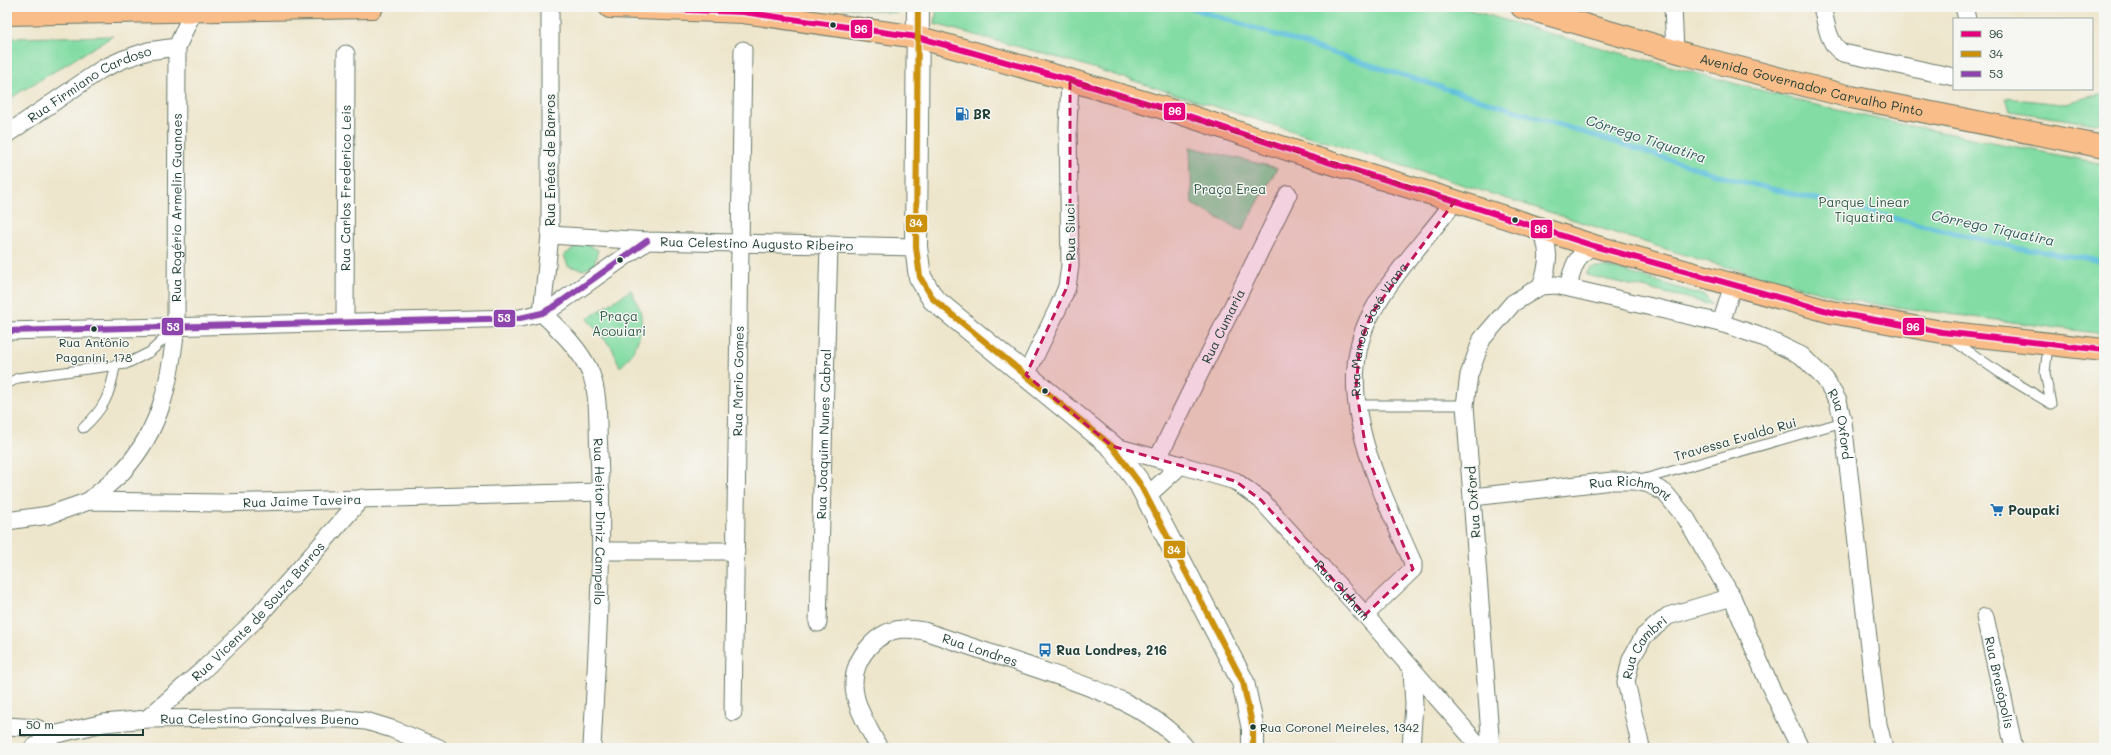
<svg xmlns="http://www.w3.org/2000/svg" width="2111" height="755" viewBox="0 0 2111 755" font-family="Mali,sans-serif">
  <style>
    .green { fill: #82dca3; stroke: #508c6c }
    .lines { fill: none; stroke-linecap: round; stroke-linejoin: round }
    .stream { stroke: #5ec1dc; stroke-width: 5 }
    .service-casing { stroke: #677869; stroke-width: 11 }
    .minor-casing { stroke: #677869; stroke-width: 19 }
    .tertiary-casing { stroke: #677869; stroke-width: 24 }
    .primary-casing { stroke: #677869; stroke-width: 24 }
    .service { stroke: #fff; stroke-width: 9 }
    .minor { stroke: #fff; stroke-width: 17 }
    .tertiary { stroke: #fff; stroke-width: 22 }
    .primary { stroke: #f8bd89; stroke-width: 22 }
    .bus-1-casing { stroke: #f6f6f2; stroke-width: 9 }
    .bus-2-casing { stroke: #f6f6f2; stroke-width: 9 }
    .bus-3-casing { stroke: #f6f6f2; stroke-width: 9 }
    .bus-1 { stroke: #e5007d; stroke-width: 6 }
    .bus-2 { stroke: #cc910a; stroke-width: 6 }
    .bus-3 { stroke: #8e44ad; stroke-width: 6 }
    .marked { fill: #c2185b; fill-opacity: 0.2; stroke: #c2185b; stroke-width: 3; stroke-dasharray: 8 5; stroke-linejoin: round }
    .bus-dot { fill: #1f3d34; stroke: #f6f6f2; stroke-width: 1.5 }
    .labels { text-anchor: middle; stroke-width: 3; stroke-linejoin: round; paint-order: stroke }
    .bus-label { font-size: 12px; fill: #1f3d34; stroke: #f6f6f2 }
    .street-label { font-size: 13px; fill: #1f3d34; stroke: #f6f6f2 }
    .poi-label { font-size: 13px; font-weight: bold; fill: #1f3d34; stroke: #f6f6f2; text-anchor: start }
    .park-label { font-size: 13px; fill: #335d4a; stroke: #f6f6f2 }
    .water-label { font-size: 14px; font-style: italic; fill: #2f5e5e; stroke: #f6f6f2 }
    .line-badge { stroke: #f6f6f2; stroke-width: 1.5 }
    .badge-label { font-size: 11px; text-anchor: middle; font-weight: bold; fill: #fff }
  </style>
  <rect width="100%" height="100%" fill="#f6f6f2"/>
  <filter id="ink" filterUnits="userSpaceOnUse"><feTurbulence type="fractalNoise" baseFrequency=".025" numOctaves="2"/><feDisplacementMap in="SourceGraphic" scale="8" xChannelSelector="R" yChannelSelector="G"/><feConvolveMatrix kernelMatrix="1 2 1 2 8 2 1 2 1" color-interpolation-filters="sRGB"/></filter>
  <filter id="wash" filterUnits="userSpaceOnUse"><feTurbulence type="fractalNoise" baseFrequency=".012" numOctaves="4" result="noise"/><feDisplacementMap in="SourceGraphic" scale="16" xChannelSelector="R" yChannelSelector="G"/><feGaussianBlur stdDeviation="0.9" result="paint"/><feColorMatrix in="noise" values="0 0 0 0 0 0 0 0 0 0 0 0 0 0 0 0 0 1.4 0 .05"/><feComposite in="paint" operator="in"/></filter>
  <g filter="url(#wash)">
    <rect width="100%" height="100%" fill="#eee6cc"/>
    <!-- green -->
    <path class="green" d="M840 7H897V13Z
      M937 7H1460L1579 42 1812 104 1890 122 2104 164V334L1881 305 1846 299 1701 260 1074 62 935 24Z
      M113 36 20 92 7 101V38Z
      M2104 93V120L2096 124 2010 111 2006 98 2061 104Z
      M1190 147 1277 168 1242 231 1192 204Z
      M583 243 598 250 594 265 584 270 568 266 564 255Z
      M1595 267 1613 268 1705 296 1712 305 1683 297 1586 275 1589 269Z
      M631 290C634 297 638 304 640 310 646 329 634 356 620 367L612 348 587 319Z"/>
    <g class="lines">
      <!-- stream -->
      <path class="stream" d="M1188 7 1731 179 2017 248 2104 261"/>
    </g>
  </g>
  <g filter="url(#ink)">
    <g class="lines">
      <!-- service casing -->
      <g class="service-casing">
        <path id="service" d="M1951 339 2000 373 2051 404
          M2048 344 2045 373 2051 404
          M7 384 18 378 126 364 150 352 166 337 175 336
          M1358 405H1465
          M83 428C104 409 110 395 115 367
          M1641 480 1843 422"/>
      </g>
      <!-- minor casing -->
      <g class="minor-casing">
        <g id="minor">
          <path d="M1673 7 1675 51"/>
          <path d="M1822 7C1826 22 1828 45 1843 53L1954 77"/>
          <path d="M1964 7 1967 19"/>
          <path id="s1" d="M7 134 102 69 124 59 148 51 177 47"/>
          <path d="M1537 227C1552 246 1549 264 1541 286"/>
          <path id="s2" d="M550 235 647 241 916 247"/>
          <path d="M1568 287C1572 270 1577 252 1594 246"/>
          <path id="s3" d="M542 313C561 331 581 350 591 374 600 398 597 427 599 452 604 551 597 649 592 748"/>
          <path d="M542 313 550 235V7"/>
          <path id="s4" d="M345 322 346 54"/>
          <path d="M1721 323 1733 285"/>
          <path d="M7 331 520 318 542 313 555 306 647 241"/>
          <path d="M1026 375 1059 306 1067 287 1070 266 1068 127 1070 80"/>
          <path d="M1112 446 1181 465 1147 496"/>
          <path id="s5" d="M1158 458 1288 194"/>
          <path id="s6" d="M1181 465 1235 481 1261 500 1365 615 1481 748"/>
          <path id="s7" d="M1473 497 1612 481H1634L1649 484 1665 493 1686 518 1732 597 1769 684 1800 748"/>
          <path id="s8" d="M89 501C100 491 113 482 123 471 162 428 170 381 176 326L177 47 194 9"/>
          <path id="s9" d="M7 521 49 515 89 501 222 503 601 492"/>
          <path d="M601 551H736"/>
          <path id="s10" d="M1365 615 1413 569V563C1381 489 1328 392 1372 312 1394 272 1428 237 1455 201"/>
          <path id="s11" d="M1985 617 2014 748"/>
          <path id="s12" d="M818 623 829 245"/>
          <path id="s13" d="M733 712 743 50"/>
          <path id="s14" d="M147 719 203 670 254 621 362 498"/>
          <path d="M7 726 36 728 53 735"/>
          <path id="s15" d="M33 748 53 735 104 723 147 719 237 718 343 719 366 721 392 729 439 748"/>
          <path id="s16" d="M879 748C870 730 853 704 854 683 854 658 877 630 903 629 910 629 918 630 924 631 959 643 994 654 1029 666 1083 685 1148 702 1186 748"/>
          <path d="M1411 748 1414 704 1412 670"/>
          <path id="s17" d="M1491 748 1465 405 1469 375 1482 339 1513 303 1541 286 1556 285 1721 323 1765 338 1802 356 1825 379 1838 401 1843 422 1878 724 1884 748"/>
          <path id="s18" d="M1641 748 1626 682 1631 659 1644 636 1668 616 1732 597"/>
        </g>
      </g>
      <!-- tertiary casing -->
      <g class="tertiary-casing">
        <path id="tertiary" d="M918 7 916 247 920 277 933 299 1112 446 1140 484 1243 682 1253 729V748"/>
      </g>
      <!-- primary casing -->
      <g class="primary-casing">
        <g id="primary">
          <path d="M610 7 743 12 917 37 1070 80 1180 113 1308 156 1455 201 1594 246 1831 312 1942 332 2104 350"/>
          <path id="s19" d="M1522 7 1689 55 1851 97 2104 147"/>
          <path d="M7 14 372 7"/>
        </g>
      </g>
      <!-- service -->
      <use href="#service" class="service"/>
      <!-- minor -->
      <use href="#minor" class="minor"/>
      <!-- tertiary -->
      <use href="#tertiary" class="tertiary"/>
      <!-- primary -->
      <use href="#primary" class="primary"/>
      <!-- bus-1 casing -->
      <g class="bus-1-casing">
        <path id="bus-1" d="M610 7 743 12 917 37 1070 80 1180 113 1308 156 1455 201 1594 246 1831 312 1942 332 2104 350"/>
      </g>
      <!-- bus-2 casing -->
      <g class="bus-2-casing">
        <path id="bus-2" d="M918 7 916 247 920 277 933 299 1112 446 1140 484 1243 682 1253 729V748"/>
      </g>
      <!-- bus-3 casing -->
      <g class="bus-3-casing">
        <path id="bus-3" d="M7 331 520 318 542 313 555 306 647 241"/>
      </g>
      <!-- bus-1 -->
      <use href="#bus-1" class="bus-1"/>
      <!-- bus-2 -->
      <use href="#bus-2" class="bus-2"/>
      <!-- bus-3 -->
      <use href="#bus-3" class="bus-3"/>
    </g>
  </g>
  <!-- marked area -->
  <path class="marked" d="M1070 80 1455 201 1372 313 1360 344 1356 388 1367 455 1413 569 1365 615 1261 500 1235 481 1112 446 1026 375 1067 287 1070 266Z"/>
  <!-- icons -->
  <defs>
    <g id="fuel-bare" transform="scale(1.08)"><path d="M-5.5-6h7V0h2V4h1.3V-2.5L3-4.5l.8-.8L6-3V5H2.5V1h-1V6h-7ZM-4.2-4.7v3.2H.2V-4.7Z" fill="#1f6fb2" stroke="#f6f6f2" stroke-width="2.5" paint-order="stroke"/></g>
    <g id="supermarket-bare" transform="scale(1.08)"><path d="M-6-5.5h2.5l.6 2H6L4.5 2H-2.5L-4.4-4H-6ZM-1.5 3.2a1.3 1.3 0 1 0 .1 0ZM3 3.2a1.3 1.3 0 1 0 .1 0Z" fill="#1f6fb2" stroke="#f6f6f2" stroke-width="2.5" paint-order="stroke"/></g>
    <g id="bus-bare" transform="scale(1.08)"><path d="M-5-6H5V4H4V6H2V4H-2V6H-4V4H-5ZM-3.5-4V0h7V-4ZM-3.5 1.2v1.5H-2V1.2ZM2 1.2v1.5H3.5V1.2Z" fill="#1f6fb2" stroke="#f6f6f2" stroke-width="2.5" paint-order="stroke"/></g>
  </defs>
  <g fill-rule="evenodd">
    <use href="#fuel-bare" x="962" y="114"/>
    <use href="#supermarket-bare" x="1997" y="510"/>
    <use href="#bus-bare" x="1045" y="650"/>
  </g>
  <!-- markers -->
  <g class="bus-dot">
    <circle cx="833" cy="25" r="3.5"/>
    <circle cx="1515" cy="220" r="3.5"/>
    <circle cx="620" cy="260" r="3.5"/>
    <circle cx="94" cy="329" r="3.5"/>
    <circle cx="1045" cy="391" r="3.5"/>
    <circle cx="1253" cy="727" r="3.5"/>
  </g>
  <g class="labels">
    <!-- bus labels -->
    <g class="bus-label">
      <text x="94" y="347">Rua Antônio<tspan x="94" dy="15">Paganini, 178</tspan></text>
      <text x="1260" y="732" text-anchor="start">Rua Coronel Meireles, 1342</text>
    </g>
    <!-- street labels -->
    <g class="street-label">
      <text dy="5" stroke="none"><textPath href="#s19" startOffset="300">Avenida Governador Carvalho Pinto</textPath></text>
      <text dy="5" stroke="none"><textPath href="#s1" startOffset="97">Rua Firmiano Cardoso</textPath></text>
      <text transform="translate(550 160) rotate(-90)" y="5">Rua Enéas de Barros</text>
      <text dy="5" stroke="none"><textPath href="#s4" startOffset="134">Rua Carlos Frederico Leis</textPath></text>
      <text dy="5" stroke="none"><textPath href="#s8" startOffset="321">Rua Rogério Armelin Guanaes</textPath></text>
      <text transform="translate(1070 232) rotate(-91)" y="5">Rua Siuci</text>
      <text dy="5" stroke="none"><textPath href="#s2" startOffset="207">Rua Celestino Augusto Ribeiro</textPath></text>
      <text dy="5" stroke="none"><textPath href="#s5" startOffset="147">Rua Cumaria</textPath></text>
      <text dy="5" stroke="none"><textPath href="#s10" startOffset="322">Rua Manoel José Viana</textPath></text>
      <text dy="5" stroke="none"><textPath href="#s13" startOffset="331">Rua Mario Gomes</textPath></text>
      <text dy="5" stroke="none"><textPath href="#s17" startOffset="846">Rua Oxford</textPath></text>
      <text dy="5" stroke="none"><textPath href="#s12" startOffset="189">Rua Joaquim Nunes Cabral</textPath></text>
      <text transform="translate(1735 439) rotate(-16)" y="5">Travessa Evaldo Rui</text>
      <text dy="5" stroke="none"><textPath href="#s7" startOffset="160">Rua Richmont</textPath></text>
      <text dy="5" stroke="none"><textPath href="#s9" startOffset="298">Rua Jaime Taveira</textPath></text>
      <text transform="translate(1473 502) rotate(-94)" y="5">Rua Oxford</text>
      <text dy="5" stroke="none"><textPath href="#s3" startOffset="227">Rua Heitor Diniz Campello</textPath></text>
      <text dy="5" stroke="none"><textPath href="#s6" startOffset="210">Rua Oldham</textPath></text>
      <text dy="5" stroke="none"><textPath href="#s14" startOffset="155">Rua Vicente de Souza Barros</textPath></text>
      <text dy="5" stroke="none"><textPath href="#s16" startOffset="230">Rua Londres</textPath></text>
      <text dy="5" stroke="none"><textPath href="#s18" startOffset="108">Rua Cambri</textPath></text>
      <text dy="5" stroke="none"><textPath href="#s11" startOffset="67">Rua Brasópolis</textPath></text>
      <text dy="5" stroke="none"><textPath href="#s15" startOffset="232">Rua Celestino Gonçalves Bueno</textPath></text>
    </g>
    <!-- poi labels -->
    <g class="poi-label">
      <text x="973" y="119">BR</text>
      <text x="2008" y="515">Poupaki</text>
      <text x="1056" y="655">Rua Londres, 216</text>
    </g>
    <!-- park labels -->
    <g class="park-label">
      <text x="1230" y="194">Praça Erea</text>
      <text x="1864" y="207">Parque Linear<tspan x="1864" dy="15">Tiquatira</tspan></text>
      <text x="619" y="321">Praça<tspan x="619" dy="15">Acouiari</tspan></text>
    </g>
    <!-- water labels -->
    <g class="water-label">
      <text transform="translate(1646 139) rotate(18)" y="5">Córrego Tiquatira</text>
      <text transform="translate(1993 228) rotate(12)" y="5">Córrego Tiquatira</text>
    </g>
  </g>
  <g class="line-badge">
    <rect x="850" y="19" width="23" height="20" rx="4" fill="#e5007d"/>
    <rect x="1163" y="102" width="23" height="19" rx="4" fill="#e5007d"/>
    <rect x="905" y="214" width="23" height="19" rx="4" fill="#cc910a"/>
    <rect x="1530" y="219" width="23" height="20" rx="4" fill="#e5007d"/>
    <rect x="493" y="309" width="23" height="19" rx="4" fill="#8e44ad"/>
    <rect x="1902" y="317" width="23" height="19" rx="4" fill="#e5007d"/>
    <rect x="161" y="317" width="23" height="19" rx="4" fill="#8e44ad"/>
    <rect x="1163" y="540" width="23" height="19" rx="4" fill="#cc910a"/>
  </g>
  <g class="badge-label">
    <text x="861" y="33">96</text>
    <text x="1175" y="115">96</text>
    <text x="916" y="227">34</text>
    <text x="1541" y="233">96</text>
    <text x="504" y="322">53</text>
    <text x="1913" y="331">96</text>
    <text x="173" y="331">53</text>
    <text x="1174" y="554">34</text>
  </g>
  <!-- margin -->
  <rect width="2111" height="755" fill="none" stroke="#f6f6f2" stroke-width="24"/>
  <!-- legend -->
  <rect x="1953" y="18" width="140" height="72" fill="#f6f6f2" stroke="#a0aca6"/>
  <rect x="1961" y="31" width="20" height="6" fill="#e5007d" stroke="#a0aca6"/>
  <text x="1989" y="38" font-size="12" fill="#1f3d34">96</text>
  <rect x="1961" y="51" width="20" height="6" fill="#cc910a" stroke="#a0aca6"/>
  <text x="1989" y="58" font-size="12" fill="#1f3d34">34</text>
  <rect x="1961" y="71" width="20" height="6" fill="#8e44ad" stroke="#a0aca6"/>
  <text x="1989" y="78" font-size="12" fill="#1f3d34">53</text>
  <!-- scale -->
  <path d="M20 729v6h123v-6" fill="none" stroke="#1f3d34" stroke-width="2"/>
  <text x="26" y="729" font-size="12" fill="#1f3d34" stroke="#f6f6f2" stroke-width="3" paint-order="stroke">50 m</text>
</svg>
